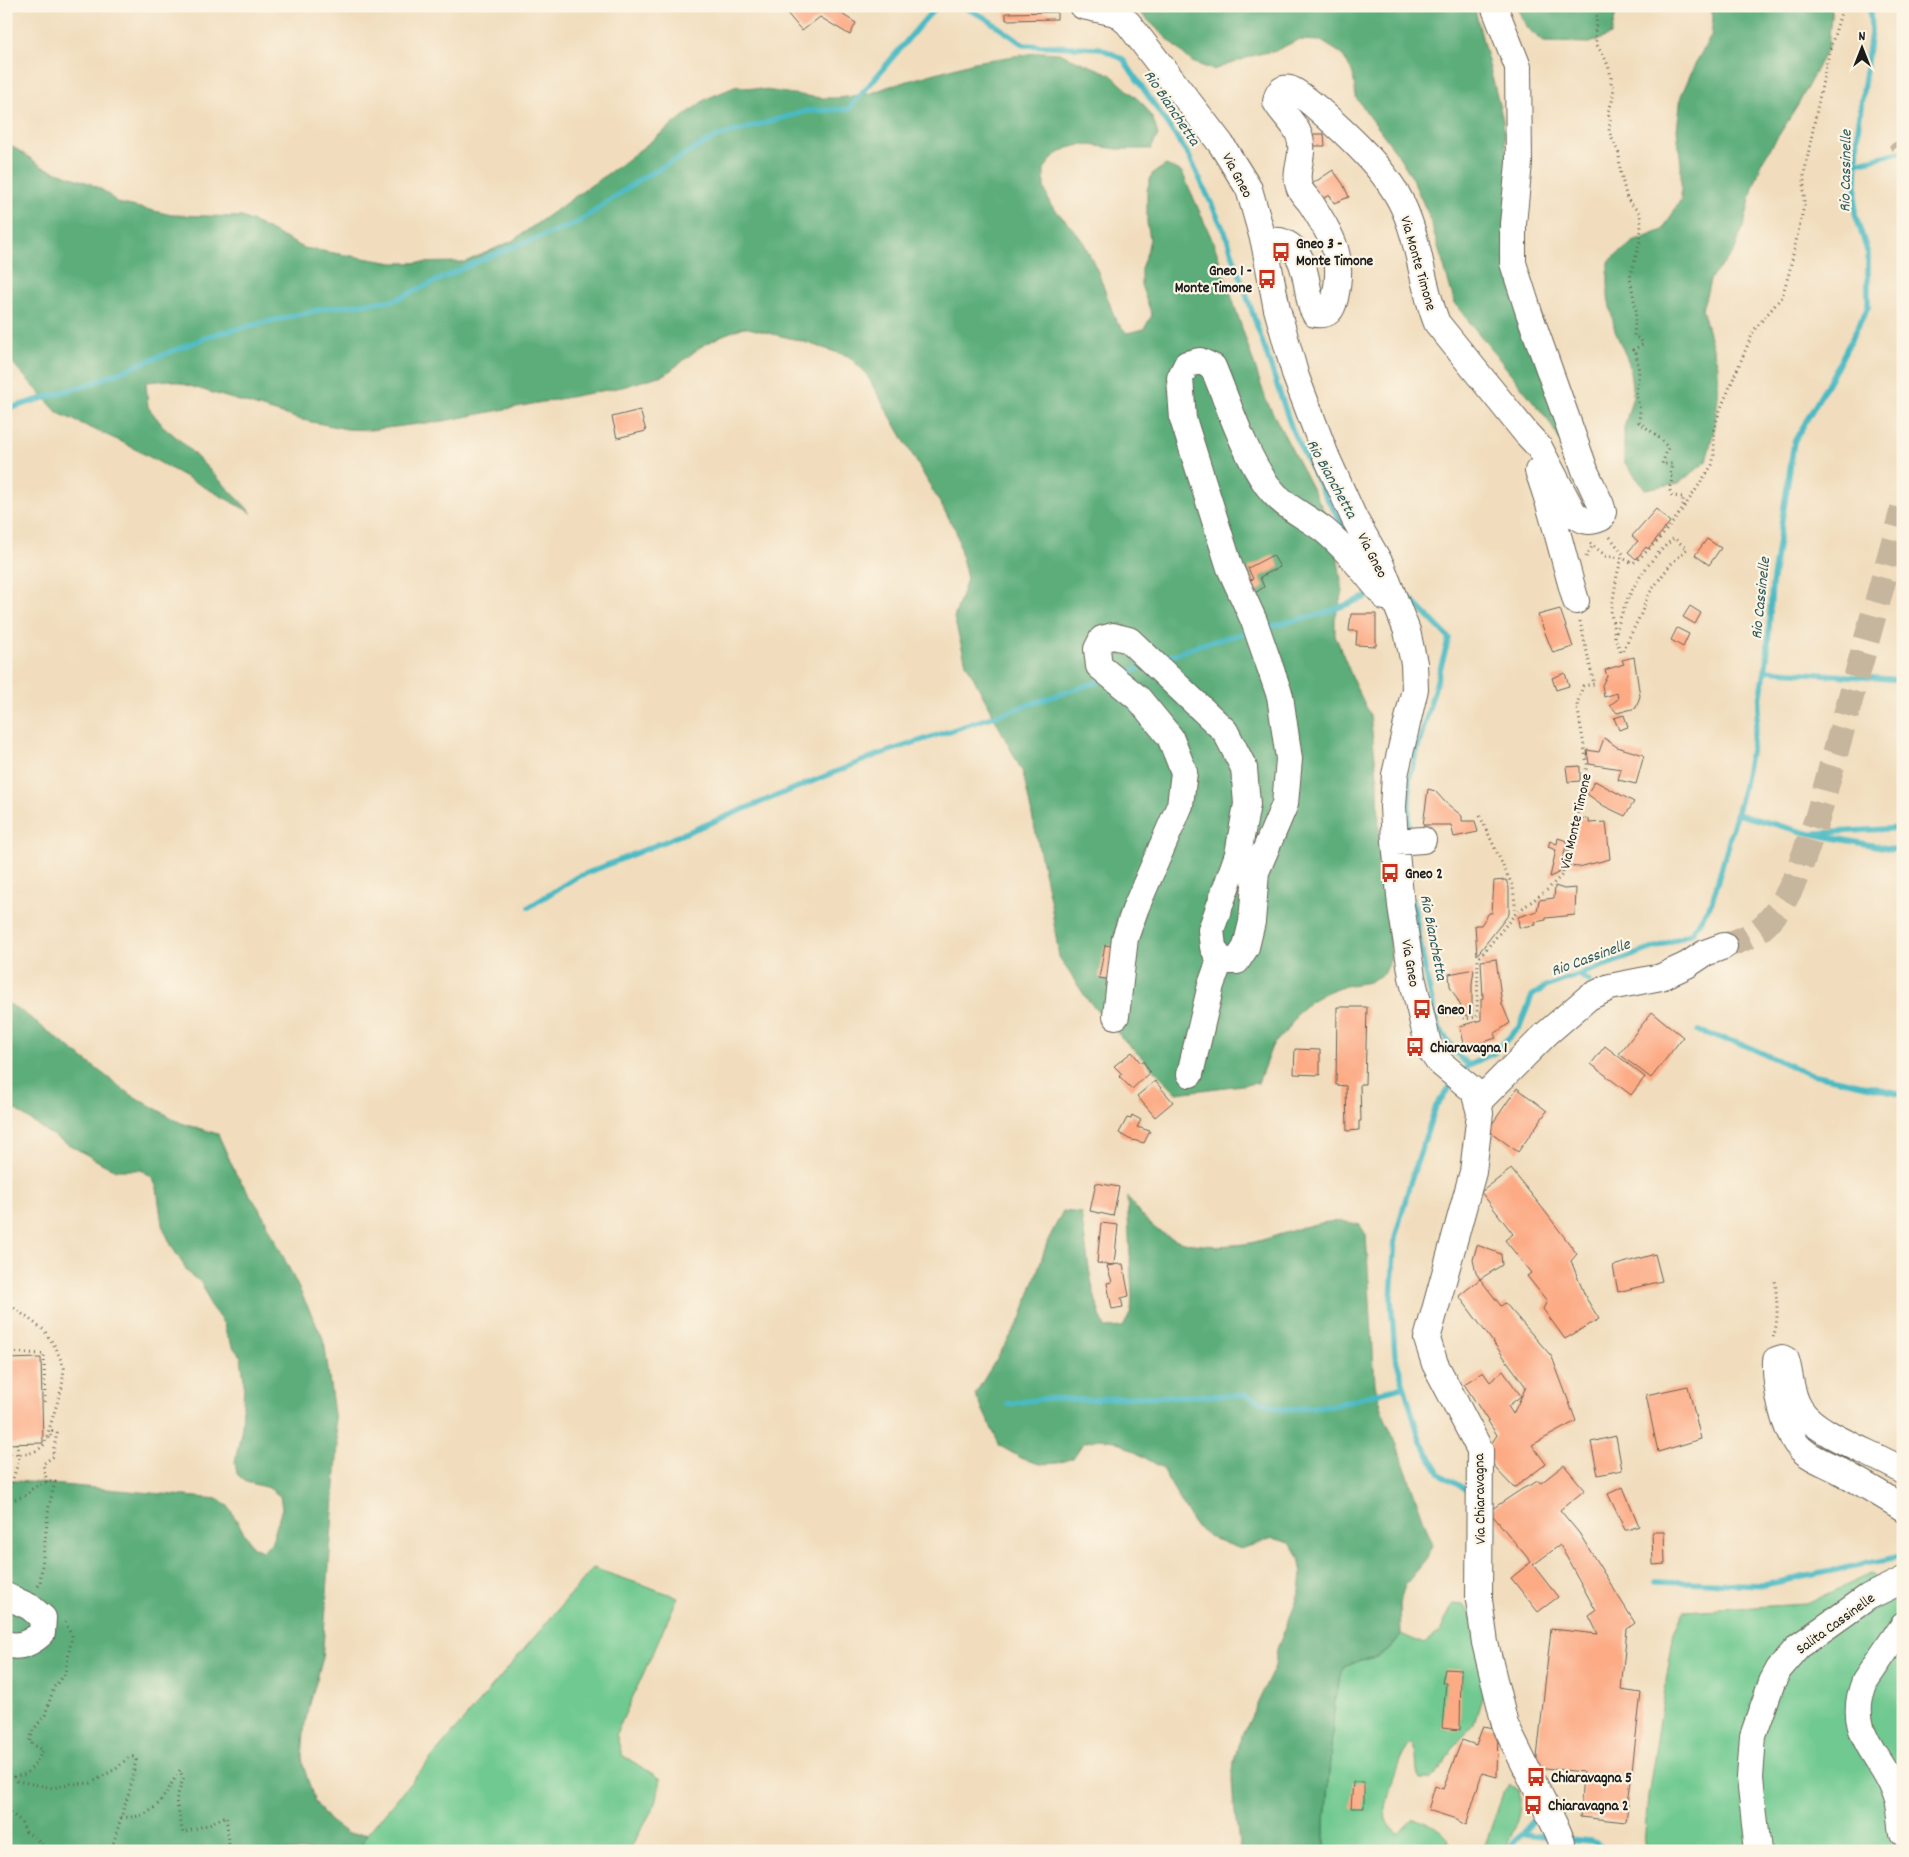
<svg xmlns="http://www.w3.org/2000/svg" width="1909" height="1857" viewBox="0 0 1909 1857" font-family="Dekko,sans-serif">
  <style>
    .green { fill: #6fc990; stroke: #467256 }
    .forest { fill: #5bad7a; stroke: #3c644b }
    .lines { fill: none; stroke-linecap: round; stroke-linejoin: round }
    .stream { stroke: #4bbac3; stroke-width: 5.5 }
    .building { fill: #fcab85 }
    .minor-tunnel { stroke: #c6b69d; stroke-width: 26; stroke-dasharray: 26 13; stroke-linecap: butt }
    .minor-casing { stroke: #676054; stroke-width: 28 }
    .path { stroke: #676054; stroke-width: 3; stroke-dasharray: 1 4; stroke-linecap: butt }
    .minor { stroke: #fff; stroke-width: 26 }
    .labels { text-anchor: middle; stroke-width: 4.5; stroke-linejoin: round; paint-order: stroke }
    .street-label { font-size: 15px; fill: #1c1c1c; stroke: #fcf5e5 }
    .poi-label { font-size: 15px; font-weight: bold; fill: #1c1c1c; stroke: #fcf5e5; text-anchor: start }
    .water-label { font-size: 16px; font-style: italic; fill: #2f5b5f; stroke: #fcf5e5 }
  </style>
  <rect width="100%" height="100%" fill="#fcf5e5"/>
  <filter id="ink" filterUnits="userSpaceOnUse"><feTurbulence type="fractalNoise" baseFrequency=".02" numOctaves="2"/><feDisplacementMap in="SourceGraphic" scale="10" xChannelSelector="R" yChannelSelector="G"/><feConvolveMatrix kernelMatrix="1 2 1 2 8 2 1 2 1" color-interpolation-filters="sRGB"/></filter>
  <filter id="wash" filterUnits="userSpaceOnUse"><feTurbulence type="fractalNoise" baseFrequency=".0096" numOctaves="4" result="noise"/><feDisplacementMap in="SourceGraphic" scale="20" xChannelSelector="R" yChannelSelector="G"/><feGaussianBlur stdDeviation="1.12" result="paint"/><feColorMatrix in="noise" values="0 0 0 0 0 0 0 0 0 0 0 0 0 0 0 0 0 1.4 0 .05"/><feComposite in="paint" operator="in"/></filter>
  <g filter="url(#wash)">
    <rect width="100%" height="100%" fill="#f1ddbd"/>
    <!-- green -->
    <path class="green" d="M593 1568 678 1597 616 1734 622 1755 661 1779 656 1803 629 1851H360L367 1834Z
      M1871 1574 1903 1597V1851H1650L1644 1845 1648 1796 1674 1632 1684 1611 1806 1604Z
      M1453 1604 1463 1605 1470 1613 1486 1684 1474 1724 1454 1747 1438 1772 1430 1780H1420C1413 1766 1420 1755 1411 1742 1401 1752 1382 1806 1386 1819 1388 1826 1393 1830 1398 1834L1413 1819C1428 1821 1440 1828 1449 1840L1447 1851H1325V1822L1335 1697 1339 1681 1345 1667 1361 1660 1378 1657 1391 1648 1401 1634 1424 1644 1440 1632Z
      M1510 1785 1519 1790C1524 1811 1513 1831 1505 1851H1483L1503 1793Z"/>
    <!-- forest -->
    <path class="forest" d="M1133 6H1474L1503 120 1511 200 1581 477 1548 420 1455 304 1429 216 1410 174 1397 153 1356 98 1353 74 1342 54 1321 41 1298 40 1277 50 1255 55 1213 70 1192 62Z
      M1516 6H1614L1616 13 1611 35 1590 43 1544 42 1527 28Z
      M1711 6H1832L1828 47 1798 105 1763 160 1752 191 1745 221 1734 252 1711 278 1702 309 1718 366V398L1714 430 1706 462 1679 483 1645 489 1624 462V428L1633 396 1629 363 1615 331 1608 297V262L1633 242 1663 230 1681 199V164L1677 130 1681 96 1695 64 1711 36 1713 18Z
      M1042 52 1059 53 1110 74 1144 105 1153 119 1158 135 1151 149H1117L1084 144 1068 148 1054 156 1044 169V187L1050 204 1074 230 1084 243 1098 272 1116 321 1127 333 1144 329 1152 315 1141 285V268L1147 253 1150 238 1147 223V190L1152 174 1166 165 1182 172 1214 244 1266 400 1325 513 1336 548 1343 592 1335 618V635L1354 682 1370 715 1378 783 1379 831 1388 896 1391 959 1383 974 1369 982 1339 987 1325 993 1311 1001 1298 1012 1289 1028 1272 1046 1258 1083 1177 1093 1123 1039 1087 999 1059 957 1051 904 1023 773 966 663 954 618 967 579 956 531 865 372 848 356 798 340 744 327 723 335 702 346 666 374 622 387 443 421 370 430 347 429 302 420 170 380 146 382 148 407 163 426 182 442 252 513 122 442 58 413 6 356V142L43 167 89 183 104 191 118 203 172 215 242 217 258 224 304 248 393 263 465 262 512 241 620 165 706 99 737 86 821 98H839L872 93 887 87 974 62Z
      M6 1002 24 1013 128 1093 181 1123 218 1134 236 1174 262 1213 324 1340 338 1444 322 1661 305 1722 302 1757 304 1768 315 1802 329 1820 348 1834H367L360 1851H6V1480L219 1499 228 1506 252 1546 262 1551 271 1543 275 1532 282 1508 280 1496 269 1488 246 1482 237 1474 235 1462 242 1427 244 1381 241 1357 233 1347 227 1336 224 1324 209 1304 206 1292 201 1282 190 1275 172 1247 162 1225 157 1188 152 1177 141 1170H116L103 1164 47 1132 6 1103Z
      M1127 1197C1137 1209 1148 1225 1162 1233 1185 1247 1218 1247 1244 1244 1259 1242 1274 1236 1288 1232 1312 1224 1336 1217 1360 1225L1366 1235 1375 1384 1384 1416 1397 1445 1433 1546 1426 1560 1405 1585 1400 1601 1401 1634 1391 1648 1378 1657 1361 1660 1345 1667 1339 1681 1335 1697 1325 1822V1851H1240L1233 1796 1232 1779 1234 1762 1238 1745 1275 1666 1277 1649 1300 1591 1302 1574 1299 1557 1290 1543 1273 1538 1241 1549 1209 1537 1195 1526 1161 1467 1116 1441 1099 1439 1083 1443 1073 1458 1058 1463 1040 1464 1023 1459 1000 1446 975 1394 1021 1319 1048 1240 1063 1211 1081 1213C1087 1251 1090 1293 1105 1328L1123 1327 1131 1312 1132 1296Z"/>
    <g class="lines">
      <!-- stream -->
      <path class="stream" d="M961 6 984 17 1024 45 1100 48 1123 59 1189 156 1226 235 1293 432 1323 492 1350 536
        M1857 163 1903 151
        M7 409 90 384 215 334 327 308 395 300 492 255 577 223 639 180 716 137 807 111 849 109 926 18 938 6
        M1401 589 1449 638 1409 779V835
        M1263 628 1322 614 1374 594
        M1161 660 1201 644 1250 632
        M1765 670 1903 680
        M1121 675 1145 666
        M1737 814 1807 833 1903 851
        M1817 833 1903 828
        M1413 901 1425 970 1438 1027 1460 1058 1469 1065
        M529 907 575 878 877 755 1103 680
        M1579 975 1589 981
        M1698 1031 1744 1045 1807 1073 1903 1094
        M1462 1072 1469 1065 1494 1053 1520 1026 1532 996 1545 987 1662 945 1692 933 1712 902 1743 790 1756 724 1767 659 1772 585 1794 442 1836 369 1868 307V254L1855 213 1858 129 1871 32 1870 6
        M1453 1083 1436 1106 1410 1183 1395 1238 1391 1299 1395 1355 1420 1440 1440 1474 1468 1491
        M1008 1404 1048 1398 1083 1400 1133 1397 1245 1395 1282 1410 1335 1405 1404 1386
        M1656 1581 1764 1585 1903 1556
        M1522 1834 1553 1837
        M1567 1839 1592 1841 1610 1851
        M1511 1851 1512 1845 1541 1812
        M1779 1851H1793"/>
    </g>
    <g id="blocks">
      <!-- building -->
      <path class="building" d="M781 6H829L856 23 850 35 820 17 802 31Z
        M1057 12V19L1006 20V13Z
        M1312 134H1324L1325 146H1312Z
        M1333 170 1343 184 1349 197 1334 203 1330 195 1319 201 1309 186Z
        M640 410 646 431 617 438 612 417Z
        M1656 509 1670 522 1648 549 1646 547 1636 559 1628 552 1638 541 1632 536Z
        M1707 539 1721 548 1709 565 1695 555Z
        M1273 555 1280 567 1260 577 1264 587 1255 593 1250 580 1253 579 1248 568Z
        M1690 606 1701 613 1695 624 1683 617Z
        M1560 609 1573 647 1553 653 1538 615Z
        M1351 614H1376V646L1356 645 1357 631H1349Z
        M1677 628 1689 634 1683 647 1671 640Z
        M1634 657 1640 696 1636 708 1617 713 1610 705 1618 699 1617 693 1604 697 1602 685 1607 676 1605 670 1624 664 1622 660Z
        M1565 673 1569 686 1556 690 1552 678Z
        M1624 715 1628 727 1619 730 1614 718Z
        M1604 738 1617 747 1644 755 1636 784 1618 780 1621 769 1589 764 1587 750 1599 752Z
        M1580 766V781L1568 782 1566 767Z
        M1595 781 1634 802 1625 816 1604 806 1587 794Z
        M1428 789 1435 791 1445 802 1462 816V821H1475L1478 832 1454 837 1451 825H1423Z
        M1580 818 1589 819V823L1606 822 1610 859 1579 867 1569 866Z
        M1558 838 1567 841 1560 872 1550 877 1556 850 1548 847 1550 841 1557 844Z
        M1506 880 1509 888V914L1477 955 1475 925H1481L1489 913H1492L1494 881Z
        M1555 886 1564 889 1576 888 1575 915 1546 918V920L1535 922 1536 925 1519 927 1518 917 1537 911 1539 900 1554 898Z
        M1105 945 1116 947 1111 980 1099 978Z
        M1496 959 1502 1004 1510 1023 1494 1034 1496 1038 1465 1048 1460 1026 1481 1020V999L1483 998 1481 961Z
        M1474 969 1472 984V1015L1466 1016 1450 986 1449 974Z
        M1337 1007H1367L1365 1084H1360L1361 1121H1359V1130L1347 1131 1346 1086 1336 1085Z
        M1652 1012 1683 1037 1651 1078 1619 1054Z
        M1605 1046 1645 1077 1631 1095 1591 1064Z
        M1295 1049 1320 1050V1075L1294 1074Z
        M1132 1052 1141 1063 1143 1061 1150 1072 1132 1089 1119 1076 1122 1074 1114 1066Z
        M1155 1081 1173 1102 1155 1117 1137 1096Z
        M1517 1088 1547 1111 1518 1152 1488 1130Z
        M1132 1115 1141 1120 1137 1127 1150 1131 1144 1143 1129 1139 1119 1133 1127 1118 1131 1119Z
        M1511 1169 1544 1210 1577 1254 1571 1261 1586 1298 1599 1319 1565 1339 1543 1309 1547 1301 1527 1276 1531 1273 1505 1240 1513 1234 1481 1192Z
        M1096 1183 1119 1187 1113 1216 1090 1211Z
        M1101 1223 1118 1225 1114 1265 1097 1263Z
        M1477 1245 1501 1254 1502 1265 1480 1279 1501 1306 1505 1303 1552 1357 1576 1421 1532 1445 1546 1464 1514 1488 1496 1469 1486 1452 1497 1435 1464 1384 1483 1372 1490 1382 1503 1371 1521 1396 1508 1406 1513 1414 1526 1387 1459 1296 1480 1279 1476 1273 1473 1260Z
        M1655 1254 1662 1281 1618 1292 1613 1266Z
        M1119 1264H1123L1129 1296 1121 1298 1123 1307 1112 1309 1107 1283 1112 1282 1107 1266Z
        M41 1358 43 1443 6 1444V1359Z
        M1688 1386 1701 1439 1658 1452 1646 1395Z
        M1616 1436 1622 1470 1598 1475 1591 1442Z
        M1564 1465 1585 1490 1560 1510 1579 1533 1635 1623 1627 1629 1621 1690 1641 1693 1626 1822 1580 1817 1583 1772 1536 1767 1551 1629 1598 1634 1589 1616 1596 1611 1560 1545 1533 1565 1558 1597 1538 1612 1511 1578 1531 1562 1489 1511 1522 1489 1538 1481 1541 1483Z
        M1623 1487 1639 1526 1628 1530H1625L1608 1494Z
        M1652 1532H1664L1665 1564 1653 1565Z
        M1445 1669 1461 1670 1460 1730 1442 1728 1446 1683H1442Z
        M1483 1726 1498 1729 1497 1777 1482 1773 1466 1825 1453 1818 1428 1810 1435 1786 1443 1789 1462 1740 1476 1745Z
        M1353 1782H1364V1808H1351Z"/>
    </g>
  </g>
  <g filter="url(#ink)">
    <use href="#blocks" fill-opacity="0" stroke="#676054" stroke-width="1"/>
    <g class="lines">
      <!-- minor-tunnel -->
      <path class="minor-tunnel" d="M1900 139 1903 144
        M1724 946C1739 941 1753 936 1765 925 1793 898 1804 854 1817 819L1903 509"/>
      <!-- minor casing -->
      <g class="minor-casing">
        <path id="minor" d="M1083 6 1116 13 1128 23 1221 144 1249 189 1264 242 1277 309 1296 377 1326 456 1354 518 1381 565 1407 631 1414 663 1415 689 1395 775 1393 807 1395 842 1401 906 1412 977 1429 1048 1438 1061 1474 1091 1480 1113 1473 1172 1427 1339 1435 1364 1480 1450 1479 1600 1485 1643 1505 1725 1557 1830 1562 1842 1561 1851
          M1264 242C1269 242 1275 240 1280 241 1308 249 1305 286 1312 308L1315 314C1329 316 1332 310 1335 298 1344 256 1334 240 1312 205 1309 200 1303 195 1300 189 1293 174 1303 160 1301 144 1300 127 1284 116 1276 102 1277 94 1281 87 1290 89 1301 91 1347 135 1357 145 1373 161 1391 182 1401 202 1420 240 1421 284 1437 323L1526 433 1539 447 1573 512C1582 522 1589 523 1601 518L1603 512 1601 505 1586 473 1529 313 1513 263V224L1519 163 1518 67 1494 6
          M1538 471C1554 514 1563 557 1576 601
          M1395 842 1423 840
          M1116 1016 1125 938 1136 907 1180 805 1184 772 1170 737 1139 699 1099 666 1097 649 1102 639 1113 636 1129 640 1225 731 1244 768 1247 804 1238 854 1211 930 1213 947 1220 960 1237 961 1246 947 1252 922 1256 872 1285 804 1289 759 1280 696 1254 621 1230 568 1183 419 1180 378 1187 364 1200 361 1213 367C1228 403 1245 455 1267 485 1285 509 1302 513 1324 530 1347 549 1366 574 1385 597
          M1190 1074 1211 985 1220 960
          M1478 1102 1546 1034 1589 997 1610 987 1661 977 1687 965 1705 953 1724 946
          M1903 1471C1875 1453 1817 1436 1800 1409 1790 1394 1791 1376 1786 1360L1782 1358 1776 1360C1775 1384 1783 1431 1800 1448 1811 1459 1826 1463 1840 1471 1861 1482 1882 1495 1903 1508
          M6 1596 30 1607 43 1618 42 1633C32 1642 20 1649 6 1644
          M1903 1625 1865 1681C1843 1735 1884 1754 1897 1798 1901 1809 1901 1822 1903 1833
          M1758 1851 1750 1778 1753 1736 1772 1682 1779 1669 1799 1646 1868 1597 1903 1580"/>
      </g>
      <!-- path -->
      <path class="path" d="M1600 6C1596 18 1592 38 1599 49 1606 58 1612 72 1611 85L1614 87 1612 102 1608 112 1610 120 1609 132 1619 154 1620 170 1627 199 1640 214 1641 225 1640 241 1630 278 1636 310 1634 336 1640 339 1643 344 1633 350 1636 352 1639 372 1636 395 1640 410 1639 422 1661 439 1668 448 1662 464H1672L1670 476 1672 477 1671 484 1669 488 1672 496 1683 497V506
        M1610 537 1623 554 1617 575 1611 613 1615 637 1621 653
        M1590 543 1606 556 1622 558 1633 563C1666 538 1689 500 1712 465L1714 455V430L1720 410 1754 330 1782 297 1789 273 1804 206V175L1819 99 1829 53 1843 6
        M1586 557 1593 545
        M1615 637C1624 597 1644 564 1674 538L1687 549 1670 565 1648 595 1641 614 1621 654
        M1480 816 1513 887 1516 913
        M1442 1016 1459 1012 1464 1019 1477 1017 1478 959 1516 913 1547 890 1562 875 1582 795 1587 764 1577 704 1583 686 1594 684 1580 621
        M6 1302 44 1330 56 1348 64 1368 62 1387 45 1443C37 1455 19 1456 6 1453
        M1773 1337C1780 1320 1776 1296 1775 1278
        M6 1352 44 1354 45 1404
        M17 1443 19 1460 7 1497 13 1500 27 1495C33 1485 45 1481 55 1482L49 1506 40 1583 37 1588
        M47 1482 43 1464 54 1456 53 1452 57 1433 52 1431 49 1439V1436
        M65 1622 72 1636 65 1674 54 1687 45 1715 34 1729 29 1742 43 1750 36 1763 26 1774 14 1777 17 1781 53 1788 68 1784 91 1783 117 1768 128 1758 133 1757 136 1760 130 1789 113 1844V1851
        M6 1810 20 1820 26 1832 36 1838 47 1851
        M121 1817C157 1820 163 1796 180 1770L183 1779 176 1800 183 1833 207 1825 226 1816 229 1841 228 1851"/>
      <!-- minor -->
      <use href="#minor" class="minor"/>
    </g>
  </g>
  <!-- icons -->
  <defs>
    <g id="bus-bare" transform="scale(1.5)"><path d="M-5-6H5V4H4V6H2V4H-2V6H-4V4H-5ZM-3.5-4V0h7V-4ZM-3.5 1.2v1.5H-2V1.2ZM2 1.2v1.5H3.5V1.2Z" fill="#c8321e" stroke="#fcf5e5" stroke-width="2.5" paint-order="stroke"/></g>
  </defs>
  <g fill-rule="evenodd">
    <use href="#bus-bare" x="1281" y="252"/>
    <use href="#bus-bare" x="1267" y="279"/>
    <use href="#bus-bare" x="1390" y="873"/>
    <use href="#bus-bare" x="1422" y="1009"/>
    <use href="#bus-bare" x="1415" y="1047"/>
    <use href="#bus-bare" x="1536" y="1777"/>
    <use href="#bus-bare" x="1533" y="1805"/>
  </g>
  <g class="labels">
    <!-- street labels -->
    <g class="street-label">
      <text transform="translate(1238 175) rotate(62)" y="5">Via Gneo</text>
      <text transform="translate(1419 263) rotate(74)" y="5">Via Monte Timone</text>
      <text transform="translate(1373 555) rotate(63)" y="5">Via Gneo</text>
      <text transform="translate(1575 821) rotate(-77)" y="5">Via Monte Timone</text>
      <text transform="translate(1411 963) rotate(80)" y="5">Via Gneo</text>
      <text transform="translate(1479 1499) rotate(-91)" y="5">Via Chiaravagna</text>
      <text transform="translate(1835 1623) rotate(-36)" y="5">Salita Cassinelle</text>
    </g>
    <!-- poi labels -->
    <g class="poi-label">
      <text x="1296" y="248">Gneo 3 -<tspan x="1296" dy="17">Monte Timone</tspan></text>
      <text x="1252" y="275" text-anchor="end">Gneo 1 -<tspan x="1252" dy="17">Monte Timone</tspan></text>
      <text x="1405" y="878">Gneo 2</text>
      <text x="1437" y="1014">Gneo 1</text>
      <text x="1430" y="1052">Chiaravagna 1</text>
      <text x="1551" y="1782">Chiaravagna 5</text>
      <text x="1548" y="1810">Chiaravagna 2</text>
    </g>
    <!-- water labels -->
    <g class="water-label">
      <text transform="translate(1173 107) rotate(56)" y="6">Rio Bianchetta</text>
      <text transform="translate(1844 171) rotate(-89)" y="6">Rio Cassinelle</text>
      <text transform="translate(1333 478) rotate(61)" y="6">Rio Bianchetta</text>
      <text transform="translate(1759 598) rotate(-84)" y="6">Rio Cassinelle</text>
      <text transform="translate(1435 937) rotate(79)" y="6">Rio Bianchetta</text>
      <text transform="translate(1590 956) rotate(-20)" y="6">Rio Cassinelle</text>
    </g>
  </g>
  <!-- margin -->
  <rect width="1909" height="1857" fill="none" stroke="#fcf5e5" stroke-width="25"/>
  <!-- north arrow -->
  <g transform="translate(1862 48)" stroke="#fcf5e5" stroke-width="4" paint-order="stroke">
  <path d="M0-4L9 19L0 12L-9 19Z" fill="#1c1c1c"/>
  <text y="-8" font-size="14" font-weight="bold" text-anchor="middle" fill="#1c1c1c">N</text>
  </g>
</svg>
